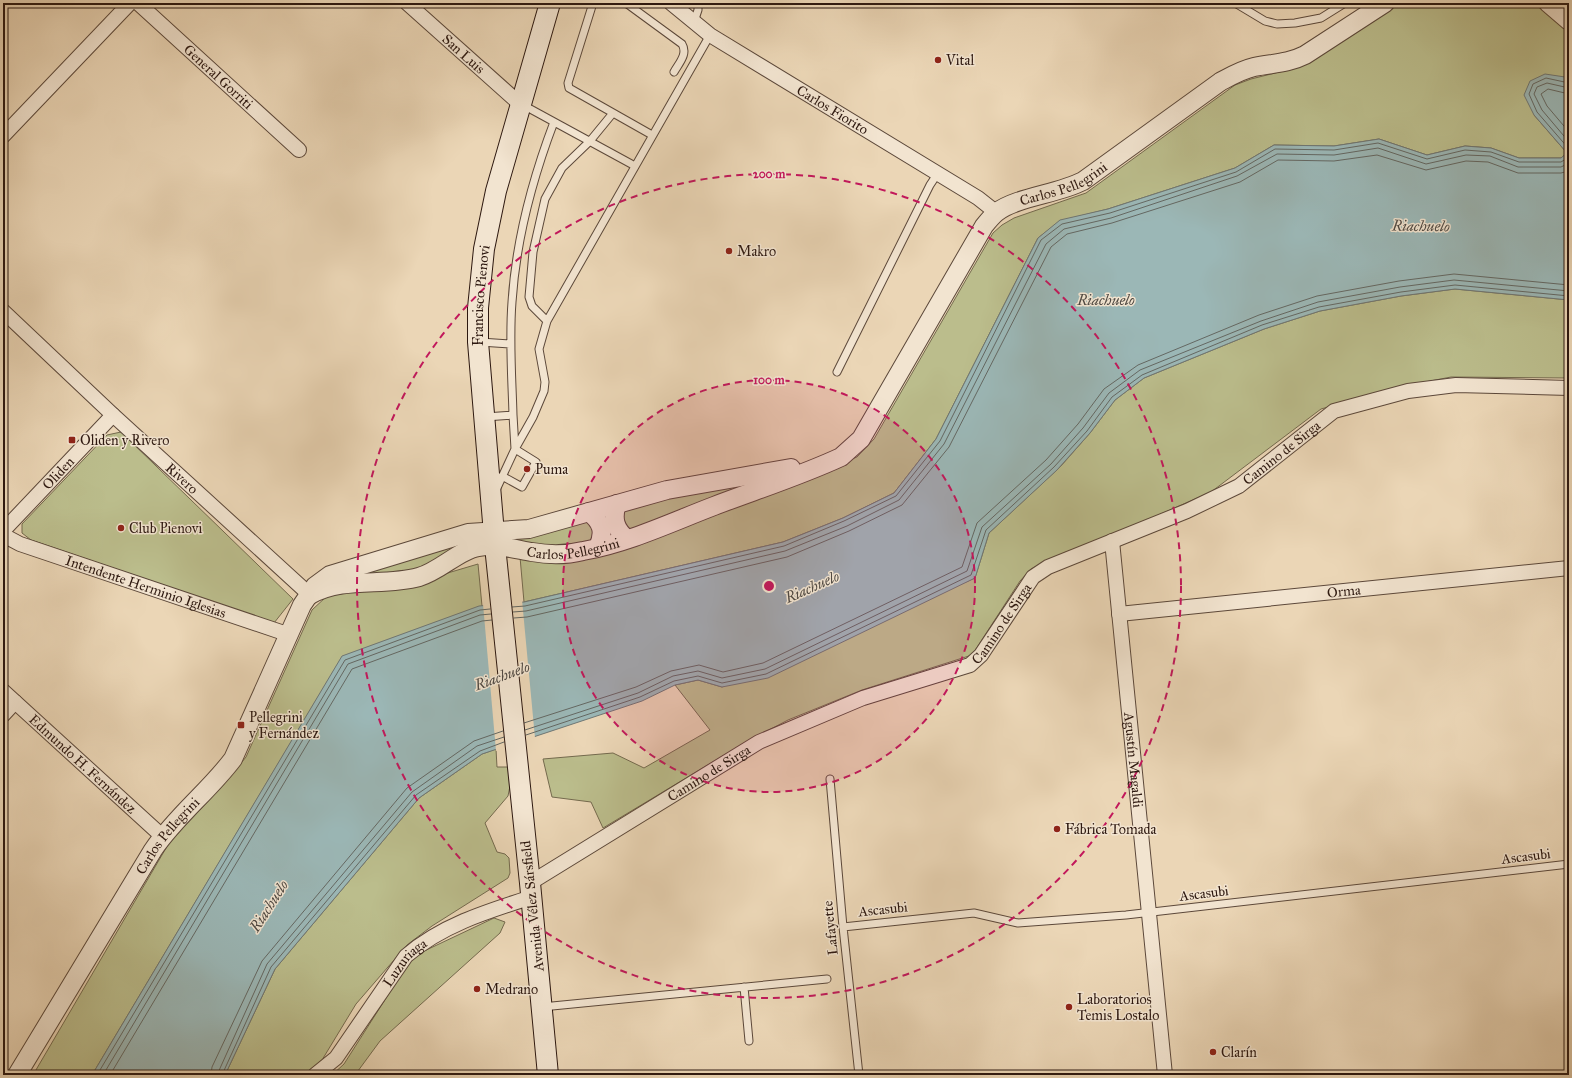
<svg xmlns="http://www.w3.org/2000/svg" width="1572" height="1078" viewBox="0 0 1572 1078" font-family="'IM FELL Great Primer',serif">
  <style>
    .green { fill: #bbbd8c; stroke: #746a4e }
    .water { fill: #9bb7b6; stroke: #6f7774 }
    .pier { fill: #ebd6b6 }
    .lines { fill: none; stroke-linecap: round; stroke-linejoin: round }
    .shore { stroke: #646863; stroke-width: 1 }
    .service-casing { stroke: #5c483a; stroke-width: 9 }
    .minor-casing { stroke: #5c483a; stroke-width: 16 }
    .tertiary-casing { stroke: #5c483a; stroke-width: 20 }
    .secondary-casing { stroke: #2d1810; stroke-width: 22 }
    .service { stroke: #f2e4d0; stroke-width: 7 }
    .minor { stroke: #f2e4d0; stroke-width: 14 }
    .tertiary { stroke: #f2e4d0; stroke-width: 18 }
    .secondary { stroke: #f2e4d0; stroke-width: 20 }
    .ring { fill: none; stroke: #c2185b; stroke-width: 2; stroke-dasharray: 7 5 }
    .poi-dot { fill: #8f2418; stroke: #f2e4d0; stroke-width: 1.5 }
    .labels { text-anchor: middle; stroke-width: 3; stroke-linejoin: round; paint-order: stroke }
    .street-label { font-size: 14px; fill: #2d1810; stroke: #f2e4d0 }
    .poi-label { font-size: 14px; fill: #2d1810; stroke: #f2e4d0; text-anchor: start }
    .water-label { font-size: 15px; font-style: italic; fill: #4e4842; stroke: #f2e4d0 }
    .centre { fill: #c2185b; stroke: #f2e4d0; stroke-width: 2 }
    .ring-label { font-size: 12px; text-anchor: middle; font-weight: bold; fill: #c2185b; stroke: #f2e4d0; stroke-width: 3; stroke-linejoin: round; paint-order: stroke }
  </style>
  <rect width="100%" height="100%" fill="#ebd6b6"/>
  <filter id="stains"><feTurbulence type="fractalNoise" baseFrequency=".005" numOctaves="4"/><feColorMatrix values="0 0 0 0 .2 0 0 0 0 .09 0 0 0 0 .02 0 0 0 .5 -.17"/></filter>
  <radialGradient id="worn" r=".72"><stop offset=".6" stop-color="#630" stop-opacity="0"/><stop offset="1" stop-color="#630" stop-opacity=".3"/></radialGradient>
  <!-- green -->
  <path class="green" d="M1401 3H1536L1569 31V79L1565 77 1534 115 1567 153 1561 158H1519L1491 148 1465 146 1427 155 1379 139 1334 146 1274 145 1235 168 1108 209 1060 221 1038 238 936 439 894 493 843 518 783 542 524 602 520 557 554 561 822 471 857 457 874 439 993 233 1002 225 1014 218 1086 193 1235 85 1251 79 1299 67Z
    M1455 289 1569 300V378L1451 377 1399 387 1321 409 1211 492 1106 538 1066 552 1031 569 1020 581 972 655 862 690 788 720 746 742 603 828 591 802 552 797 543 759 613 753 644 768 710 730 675 685 698 680 722 687 975 578 989 533 1061 466 1090 433 1115 400 1144 378 1264 329 1320 311 1401 296Z
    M121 432 293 599 274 623 31 540 22 533V524L107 435Z
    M832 461 598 547H509L446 564 315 586 409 552Z
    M478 564 482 606 342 657 92 1075H33L169 843 224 784 246 757 312 610 327 596 414 583Z
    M496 749 497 767H508L510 786 508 796 485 823 497 852 505 854 509 858 510 873 508 878 432 926 407 945 356 1004 322 1060 304 1075H225L275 969 419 798 482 754Z
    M494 918 505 922 500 933 380 1041 355 1075H332L344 1064 409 962 420 953Z"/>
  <!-- water -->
  <path class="water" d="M1545 74 1565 77 1569 79V300L1455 289 1401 296 1320 311 1264 329 1144 378 1115 400 1090 433 1057 470 989 533 975 578 768 678 722 687 698 680 675 685 642 701 482 754 419 798 275 969 225 1075H92L342 656 479 606 524 602 783 542 843 518 894 493 936 439 1038 238 1060 220 1108 209 1235 168 1274 145 1334 146 1379 139 1427 155 1465 146 1491 148 1519 158H1561L1567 153 1534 115 1524 95 1530 81Z"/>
  <!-- pier -->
  <path class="pier" d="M522 600 535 738 496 751 483 604Z"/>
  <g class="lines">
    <!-- shore -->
    <path class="shore" d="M1569 83 1546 78 1533 84 1529 94 1537 112 1569 149
      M1569 88 1547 83 1537 87 1534 94 1542 110 1569 142
      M1569 94 1548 89 1541 94 1547 106 1569 132
      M512 607 525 606 784 546 844 521 896 496 940 441 1041 240 1062 224 1110 213 1236 172 1275 149 1334 150 1378 143 1427 159 1465 150 1491 152 1519 162H1561L1569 157
      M513 612 526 611 785 551 847 526 899 500 944 444 1046 244 1064 229 1111 218 1237 176 1277 154 1334 155 1378 148 1426 164 1466 155 1490 156 1518 167H1561L1569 163
      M514 618 527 617 787 557 849 531 902 505 949 447 1051 247 1067 234 1112 223 1240 182 1278 160 1334 161 1377 155 1426 170 1466 161 1488 162 1518 173H1561L1569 171
      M524 723 636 687 671 671 699 665 723 672 763 663 962 567 977 523 1046 460 1078 424 1104 389 1138 365 1259 315 1317 296 1399 281 1454 274 1569 285
      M525 730 638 693 673 676 698 671 722 678 765 669 967 571 982 527 1051 464 1083 428 1109 393 1140 370 1261 321 1318 302 1400 287 1454 280 1569 291
      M526 735 640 697 674 681 698 676 722 683 766 674 971 575 986 530 1054 467 1087 431 1112 397 1142 375 1262 325 1319 307 1401 292 1455 285 1569 296
      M97 1075 345 660 480 610 490 609
      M103 1075 348 664 480 615 491 614
      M110 1075 352 669 482 621 492 620
      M211 1075 212 1067 262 961 407 788 474 741 503 731
      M217 1075 267 964 412 792 477 746 504 737
      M222 1075 271 967 416 795 480 751 504 742"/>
    <!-- service casing -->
    <g class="service-casing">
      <path id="service" d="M593 3 568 83 569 88 652 135
        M626 3 682 44C688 54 679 63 674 72
        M1235 3 1265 21 1277 24 1295 23 1321 18 1345 3
        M694 22 698 10V3
        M523 105 635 166
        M547 321 532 306 529 297 533 252 545 199 562 168 590 141 613 113
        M480 342 510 344
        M837 372 930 185 938 173
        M513 415C512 378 509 340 512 302 516 240 532 180 554 122
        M485 417 513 415 515 449 496 490
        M502 476 522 487 536 462 515 449 533 417 544 391 545 382 539 349 547 321 710 35
        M830 779 843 927 859 1075
        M843 927 974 913 1018 923 1126 915 1569 864
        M744 987 749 1041
        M542 1007 827 979"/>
    </g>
    <!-- minor casing -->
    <g class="minor-casing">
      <g id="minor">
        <path id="s1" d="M138 3 299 150"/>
        <path id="s2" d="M407 3 520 104"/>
        <path id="s3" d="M671 3 710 35 978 198 997 213"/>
        <path d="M3 136 130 3"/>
        <path id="s4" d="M3 311 113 415 310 595"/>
        <path id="s5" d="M3 531 113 415"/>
        <path id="s6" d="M3 535 20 544 290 635"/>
        <path id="s7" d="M1112 541 1165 1075"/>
        <path id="s8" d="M1119 614 1569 568"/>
        <path id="s9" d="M3 691 162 836"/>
        <path d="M3 715 15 702"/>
        <path id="s10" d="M530 883 759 742 863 698 970 665 981 655 1033 577 1048 567 1187 511 1239 486 1334 411 1408 391 1456 385 1569 388"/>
        <path id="s11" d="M315 1075 336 1058 406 956C442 925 488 911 532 897"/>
      </g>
    </g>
    <!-- tertiary casing -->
    <g class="tertiary-casing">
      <g id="tertiary">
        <path d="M1548 3 1569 21"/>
        <path d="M617 504C612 519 615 529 627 539"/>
        <path d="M589 512C602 522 605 532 598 547"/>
        <path id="s12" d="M310 595C344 576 383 587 419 577 440 571 459 550 478 547 497 544 514 549 532 552 548 555 567 555 583 551 628 543 672 522 714 506 756 490 800 476 841 457L861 439 984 226C988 221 992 216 997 212 1017 197 1058 194 1083 181L1220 82C1231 76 1241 70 1254 67 1273 63 1287 64 1305 55L1385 3"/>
        <path id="s13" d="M17 1075 153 850C176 816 209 791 233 759L302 605 315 586 330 575 468 533 529 529 667 490 791 468"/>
      </g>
    </g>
    <!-- secondary casing -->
    <g class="secondary-casing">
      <g id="secondary">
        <path id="s14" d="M548 1075 530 883 495 546 478 342V308L484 249 496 191 550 3"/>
      </g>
    </g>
    <!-- service -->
    <use href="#service" class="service"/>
    <!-- minor -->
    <use href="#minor" class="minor"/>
    <!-- tertiary -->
    <use href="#tertiary" class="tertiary"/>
    <!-- secondary -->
    <use href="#secondary" class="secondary"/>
  </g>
  <!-- distance rings -->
  <circle cx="769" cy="586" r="206" fill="#c2185b" fill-opacity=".12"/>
  <g class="ring">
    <circle cx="769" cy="586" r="206"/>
    <circle cx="769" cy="586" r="412"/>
  </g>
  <!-- markers -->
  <g class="poi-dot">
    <circle cx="938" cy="60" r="4"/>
    <circle cx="729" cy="251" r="4"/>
    <rect x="68" y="436" width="8" height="8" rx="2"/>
    <circle cx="527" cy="469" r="4"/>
    <circle cx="121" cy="528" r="4"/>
    <rect x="237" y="721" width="8" height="8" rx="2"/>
    <circle cx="1057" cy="829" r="4"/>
    <circle cx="477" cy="989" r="4"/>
    <circle cx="1069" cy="1007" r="4"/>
    <circle cx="1213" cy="1052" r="4"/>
  </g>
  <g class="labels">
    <!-- street labels -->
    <g class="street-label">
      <text dy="5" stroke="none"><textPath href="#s2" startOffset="76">San Luis</textPath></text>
      <text dy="5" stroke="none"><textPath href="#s1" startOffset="109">General Gorriti</textPath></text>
      <text dy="5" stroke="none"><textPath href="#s3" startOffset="194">Carlos Fiorito</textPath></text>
      <text dy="5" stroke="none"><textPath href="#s12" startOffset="923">Carlos Pellegrini</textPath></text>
      <text dy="5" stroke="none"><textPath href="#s14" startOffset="783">Francisco Pienovi</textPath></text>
      <text dy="5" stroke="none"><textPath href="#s10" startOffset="882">Camino de Sirga</textPath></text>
      <text dy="5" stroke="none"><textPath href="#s5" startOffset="80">Oliden</textPath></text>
      <text dy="5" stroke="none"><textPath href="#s4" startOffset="245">Rivero</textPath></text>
      <text dy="5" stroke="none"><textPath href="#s12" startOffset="274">Carlos Pellegrini</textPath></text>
      <text dy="5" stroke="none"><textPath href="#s6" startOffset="152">Intendente Herminio Iglesias</textPath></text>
      <text dy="5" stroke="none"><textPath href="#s8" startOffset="226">Orma</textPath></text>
      <text dy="5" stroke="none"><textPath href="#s10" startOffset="546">Camino de Sirga</textPath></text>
      <text dy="5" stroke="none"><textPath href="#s7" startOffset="220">Agustín Magaldi</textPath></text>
      <text dy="5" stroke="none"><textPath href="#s9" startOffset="108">Edmundo H. Fernández</textPath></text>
      <text dy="5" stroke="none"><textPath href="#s10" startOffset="210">Camino de Sirga</textPath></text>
      <text dy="5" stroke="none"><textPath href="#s13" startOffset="283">Carlos Pellegrini</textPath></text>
      <text transform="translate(1526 856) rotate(-7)" y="5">Ascasubi</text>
      <text transform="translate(1204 893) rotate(-7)" y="5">Ascasubi</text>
      <text transform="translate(532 906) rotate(-96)" y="5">Avenida Vélez Sársfield</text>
      <text transform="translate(883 909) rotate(-6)" y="5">Ascasubi</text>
      <text transform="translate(830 928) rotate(-96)" y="5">Lafayette</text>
      <text dy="5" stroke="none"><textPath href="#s11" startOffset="145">Luzuriaga</textPath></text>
    </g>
    <!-- poi labels -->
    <g class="poi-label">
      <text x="946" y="65">Vital</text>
      <text x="737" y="256">Makro</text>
      <text x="80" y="445">Oliden y Rivero</text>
      <text x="535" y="474">Puma</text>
      <text x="129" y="533">Club Pienovi</text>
      <text x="249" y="722">Pellegrini<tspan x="249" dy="16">y Fernández</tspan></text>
      <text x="1065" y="834">Fábrica Tomada</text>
      <text x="485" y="994">Medrano</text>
      <text x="1077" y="1004">Laboratorios<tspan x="1077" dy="16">Temis Lostalo</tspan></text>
      <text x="1221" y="1057">Clarín</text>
    </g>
    <!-- water labels -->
    <g class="water-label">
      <text transform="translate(1421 226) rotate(1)" y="5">Riachuelo</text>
      <text x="1106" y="305">Riachuelo</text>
      <text transform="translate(812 587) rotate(-24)" y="5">Riachuelo</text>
      <text transform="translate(502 676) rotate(-20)" y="5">Riachuelo</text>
      <text transform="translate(269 906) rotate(-57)" y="5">Riachuelo</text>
    </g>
  </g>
  <circle cx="769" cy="586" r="6" class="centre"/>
  <g class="ring-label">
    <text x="769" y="178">200 m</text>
    <text x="769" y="384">100 m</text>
  </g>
  <!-- margin -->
  <rect width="1572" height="1078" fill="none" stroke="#ebd6b6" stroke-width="16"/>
  <rect x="4" y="4" width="1564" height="1070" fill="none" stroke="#2d1810" stroke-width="2"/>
  <rect x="8" y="8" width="1556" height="1062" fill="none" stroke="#2d1810"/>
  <rect width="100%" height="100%" filter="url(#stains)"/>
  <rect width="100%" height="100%" fill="url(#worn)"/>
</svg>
